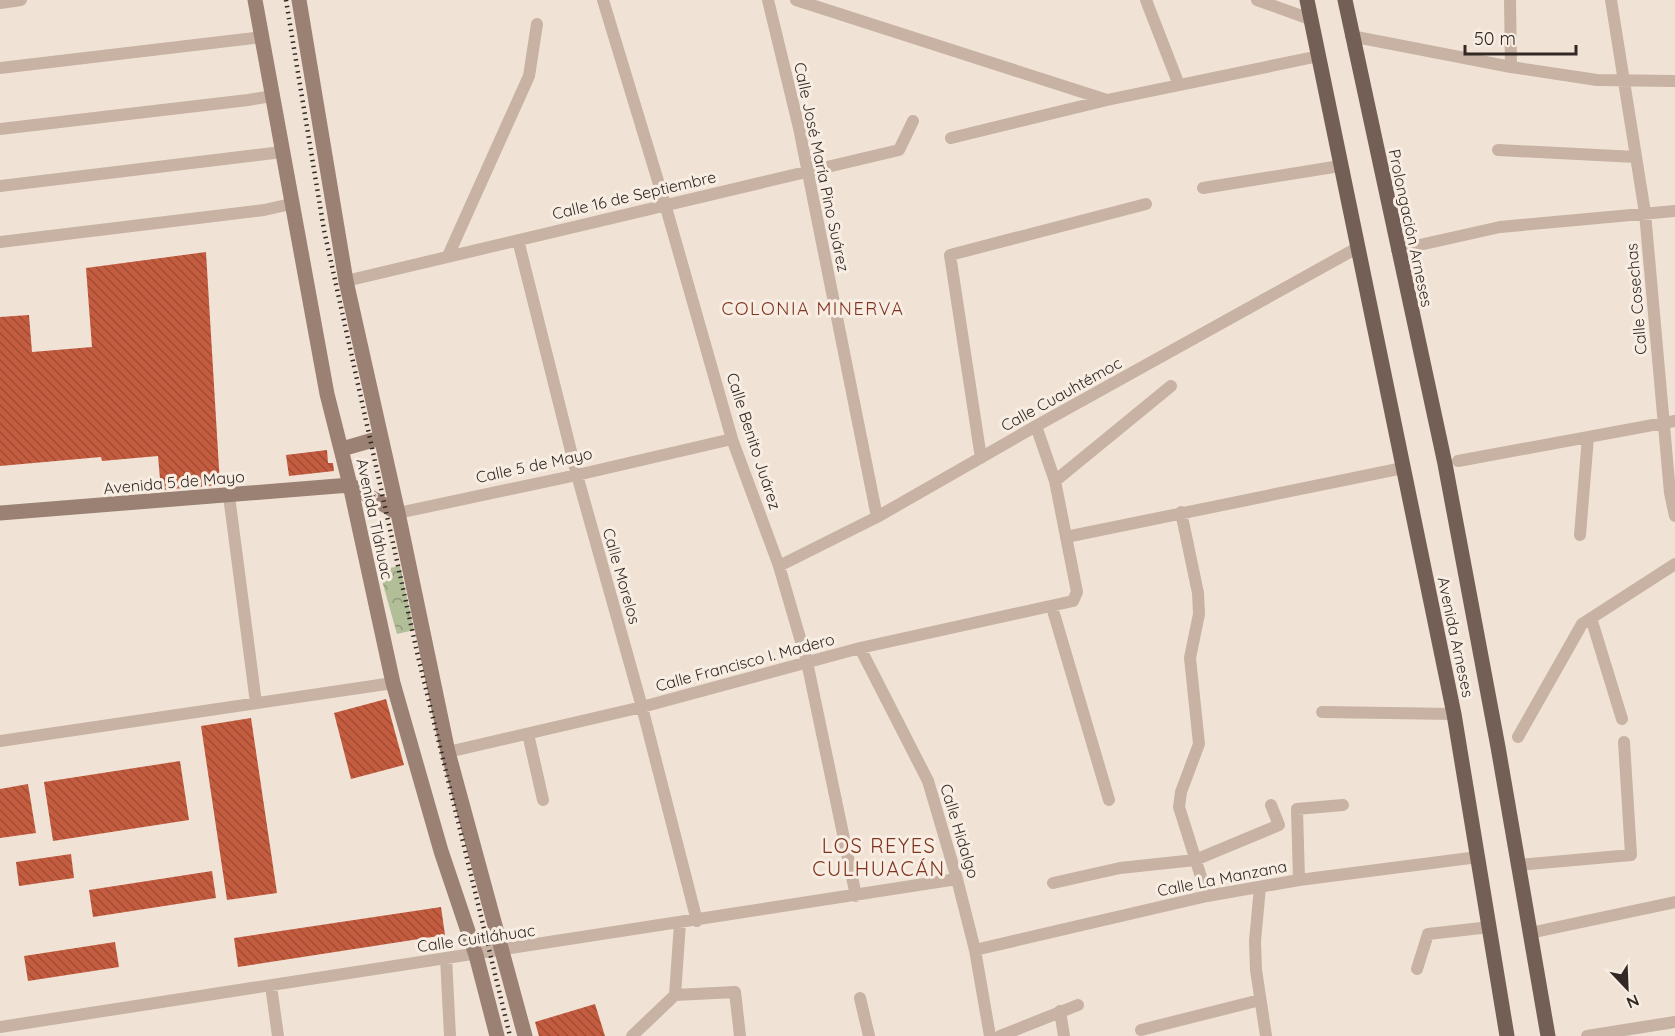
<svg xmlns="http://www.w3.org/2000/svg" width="1675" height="1036" viewBox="0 0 1675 1036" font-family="Quicksand,sans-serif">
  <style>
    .park { fill: url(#park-crowns) }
    .building { fill: url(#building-back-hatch) }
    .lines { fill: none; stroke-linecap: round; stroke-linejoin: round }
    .street { stroke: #c7b2a3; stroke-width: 12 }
    .secondary { stroke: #9b8174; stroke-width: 15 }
    .primary { stroke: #745f56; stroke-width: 15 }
    .rail { stroke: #322925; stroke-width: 4.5; stroke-dasharray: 1.5 4.5; stroke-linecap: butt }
    .labels { text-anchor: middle; stroke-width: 6; stroke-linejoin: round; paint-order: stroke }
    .street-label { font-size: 16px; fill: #322925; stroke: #f8ede2 }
    .neighbourhood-label { font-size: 18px; letter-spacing: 1.5px; fill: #7f3420; stroke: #f8ede2 }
    .quarter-label { font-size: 20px; letter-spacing: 1.5px; fill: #7f3420; stroke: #f8ede2 }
  </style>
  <defs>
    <pattern id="park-crowns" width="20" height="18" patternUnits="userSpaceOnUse" patternTransform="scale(1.5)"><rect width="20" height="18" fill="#b2be97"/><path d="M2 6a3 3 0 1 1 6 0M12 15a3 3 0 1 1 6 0" fill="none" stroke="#919a7b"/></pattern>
    <pattern id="building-back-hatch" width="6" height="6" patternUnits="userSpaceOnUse" patternTransform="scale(1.5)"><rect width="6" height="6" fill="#c45c40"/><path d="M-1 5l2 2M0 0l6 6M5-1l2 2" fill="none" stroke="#a04c35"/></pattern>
  </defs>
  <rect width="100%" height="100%" fill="#f0e3d6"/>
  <!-- park -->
  <path class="park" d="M400 566 414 630 397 634 379 570Z"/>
  <!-- building -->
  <path class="building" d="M206 252 220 485 161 490 158 456 102 461 101 457 0 466V317L29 315 32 352 92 347 86 268Z
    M327 450 328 463H333L334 471 289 476 286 455Z
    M386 699 404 765 351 779 334 713Z
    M251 718 277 893 227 900 201 726Z
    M180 761 189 820 53 841 44 782Z
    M28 784 36 833 0 838V789Z
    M71 854 74 878 19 886 16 862Z
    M212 871 216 898 93 917 89 890Z
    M441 907 445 935 238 967 234 938Z
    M115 942 119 967 28 981 24 956Z
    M595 1004 605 1036H539L535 1022Z"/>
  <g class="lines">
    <!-- street -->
    <path class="street" d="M603 0 665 204 732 439 779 566 807 662 856 896
      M768 0 799 128 877 517
      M796 0 1107 100
      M1146 0 1179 85
      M1257 0 1310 19
      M1510 0 1511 67
      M1611 0 1645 213 1670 493 1675 516
      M0 3 21 0
      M1351 36 1511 67 1597 80 1675 81
      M0 68 262 37
      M0 129 248 100 272 96
      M951 138 1107 100 1319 56
      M1498 150 1636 157
      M0 186 282 152
      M1203 188 1340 166
      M518 240 577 475 642 707 697 921
      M0 242 264 210 291 204
      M1397 250 1500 227 1675 211
      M448 256 529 76 537 24
      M346 281 899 150 913 121
      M981 458 950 255 1146 204
      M1458 461 1675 421
      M1055 481 1171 386
      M229 496 256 703
      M1181 512 1198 593 1199 614 1190 658 1199 744 1181 792 1179 807 1207 896
      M398 513 577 475 732 439
      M1580 535 1588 437
      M1066 537 1403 468
      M779 566 877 517 1036 426 1357 248
      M1052 607 1109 800
      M1591 618 1622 719
      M860 648 928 781 957 879 975 950 990 1036
      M1322 712 1454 714
      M528 734 543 800
      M1518 737 1582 624 1675 564
      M0 741 393 683
      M448 752 642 707 860 648 1073 601 1077 592 1055 481 1036 426
      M1518 865 1631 855 1624 742
      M1299 880 1297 809 1343 805
      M1053 883 1120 868 1195 860 1279 825 1271 805
      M1260 887 1255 941 1256 970 1266 1036
      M1530 933 1675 902
      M975 950 1207 896 1299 880 1478 857
      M446 958 450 1036
      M1417 969 1428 934 1490 927
      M271 986 278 1036
      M675 995 735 992 740 1036
      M860 998 869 1036
      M1060 1011 1064 1036
      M0 1027 957 879
      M1141 1030 1260 1000
      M632 1036 675 995 680 923
      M1000 1036 1078 1005
      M1587 1036 1675 1022"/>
    <!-- secondary -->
    <path class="secondary" d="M255 0 327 394 350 485 393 683 441 851 476 955 497 1036
      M299 0 346 281 398 513 448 752 525 1036
      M342 449 380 438
      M0 513 350 485 398 513"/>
    <!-- primary -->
    <path class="primary" d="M1307 0 1454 714 1507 1036
      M1345 0 1445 464 1498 747 1548 1036"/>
    <!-- rail -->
    <path class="rail" d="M286 0 324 230 417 652 510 1036"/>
  </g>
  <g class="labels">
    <!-- street labels -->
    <g class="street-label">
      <text transform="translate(822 167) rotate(78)" y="6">Calle José María Pino Suárez</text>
      <text transform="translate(634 195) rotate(-13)" y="6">Calle 16 de Septiembre</text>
      <text transform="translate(1411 228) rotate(78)" y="6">Prolongación Arneses</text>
      <text transform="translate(1636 299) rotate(-95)" y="6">Calle Cosechas</text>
      <text transform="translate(1061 394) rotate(-29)" y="6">Calle Cuauhtémoc</text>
      <text transform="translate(754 441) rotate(72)" y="6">Calle Benito Juárez</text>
      <text transform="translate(534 465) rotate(-12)" y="6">Calle 5 de Mayo</text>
      <text transform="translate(174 482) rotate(-5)" y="6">Avenida 5 de Mayo</text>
      <text transform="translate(375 519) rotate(78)" y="6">Avenida Tláhuac</text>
      <text transform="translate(622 576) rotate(74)" y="6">Calle Morelos</text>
      <text transform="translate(1456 637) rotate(78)" y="6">Avenida Arneses</text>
      <text transform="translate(745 662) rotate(-15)" y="6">Calle Francisco I. Madero</text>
      <text transform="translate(960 831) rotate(73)" y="6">Calle Hidalgo</text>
      <text transform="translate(1222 878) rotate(-11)" y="6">Calle La Manzana</text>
      <text transform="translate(476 938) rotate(-8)" y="6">Calle Cuitláhuac</text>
    </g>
    <!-- neighbourhood labels -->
    <g class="neighbourhood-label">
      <text x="813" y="315">COLONIA MINERVA</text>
    </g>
    <!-- quarter labels -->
    <g class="quarter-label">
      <text x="879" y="853">LOS REYES<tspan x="879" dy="23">CULHUACÁN</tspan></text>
    </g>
  </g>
  <!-- north arrow -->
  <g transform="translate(1627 988) rotate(157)" stroke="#f8ede2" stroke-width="4.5" paint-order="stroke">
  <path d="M0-4.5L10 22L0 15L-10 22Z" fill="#322925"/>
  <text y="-9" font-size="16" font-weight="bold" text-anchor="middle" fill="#322925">N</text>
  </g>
  <!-- scale -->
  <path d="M1465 45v9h111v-9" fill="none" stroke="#322925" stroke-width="3"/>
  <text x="1474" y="45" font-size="18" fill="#322925" stroke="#f8ede2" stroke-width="4.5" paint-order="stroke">50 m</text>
</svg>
